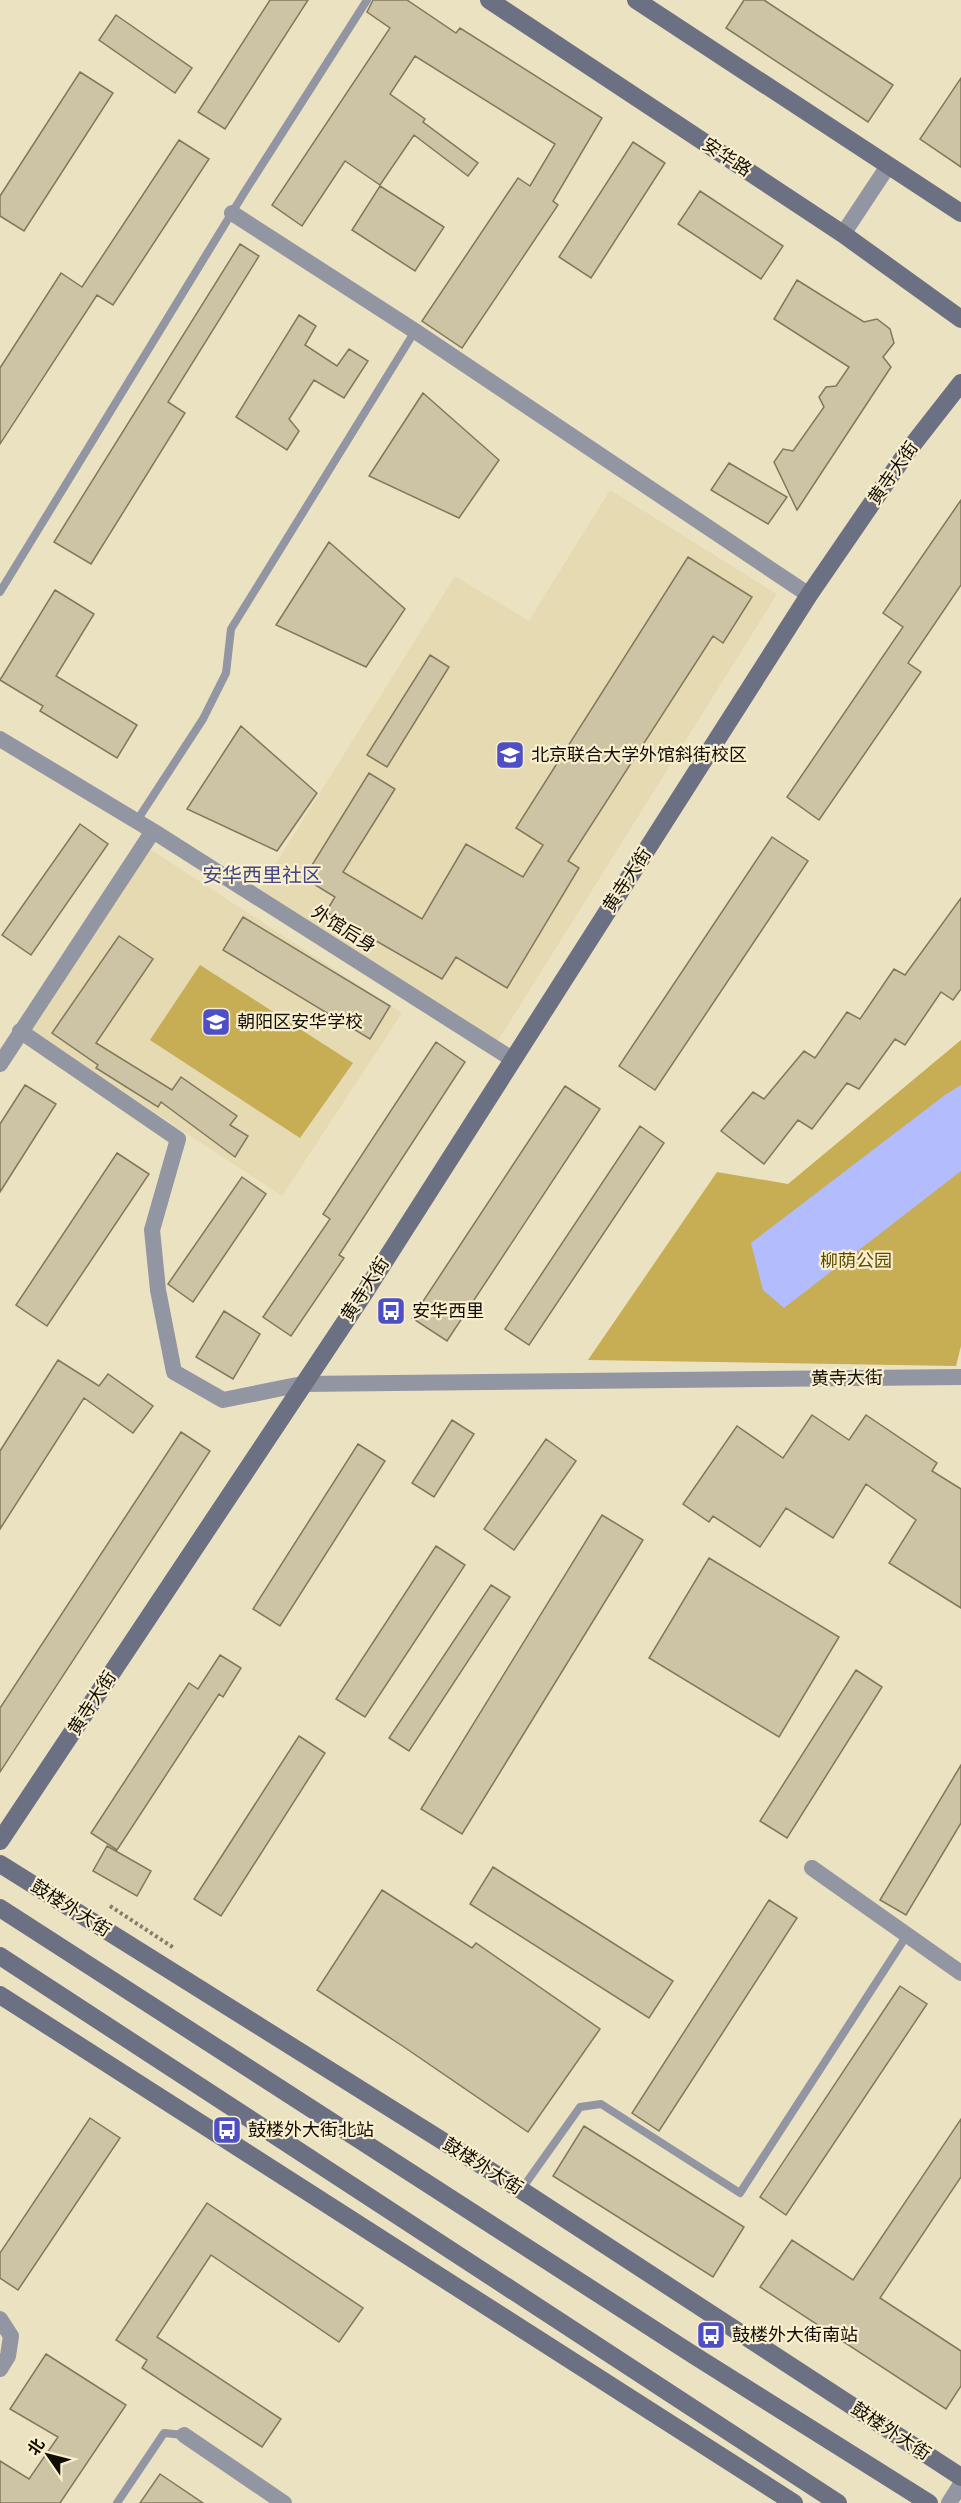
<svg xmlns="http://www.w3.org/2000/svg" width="961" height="2503" viewBox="0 0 961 2503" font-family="'Archivo Narrow','Noto Sans SC',sans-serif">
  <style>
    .built { fill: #e5dab2 }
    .green { fill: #c7ad53 }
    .water { fill: #b3bdfd }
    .building { fill: #cdc4a5; stroke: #81785b; stroke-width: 1.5 }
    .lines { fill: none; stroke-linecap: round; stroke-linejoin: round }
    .path { stroke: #847e68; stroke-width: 4; stroke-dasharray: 3 3; stroke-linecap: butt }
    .lane { stroke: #9295a2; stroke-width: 8 }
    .street { stroke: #9295a2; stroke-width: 16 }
    .secondary { stroke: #6c7083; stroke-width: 18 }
    .labels { text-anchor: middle; stroke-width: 4.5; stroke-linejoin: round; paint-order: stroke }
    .street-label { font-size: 18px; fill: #100d03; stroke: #f9efce }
    .poi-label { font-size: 18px; fill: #100d03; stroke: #f9efce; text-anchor: start }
    .park-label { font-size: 18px; fill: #5d4b00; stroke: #f9efce }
    .neighbourhood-label { font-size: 20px; fill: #434885; stroke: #f9efce }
  </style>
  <rect width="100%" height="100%" fill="#ebe2c2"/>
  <!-- built -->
  <path class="built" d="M610 490 777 594 496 1044 260 889 455 576 529 621Z
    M150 849 402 1013 282 1196 31 1031Z"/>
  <!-- green -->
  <path class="green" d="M200 965 353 1063 300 1138 150 1040Z
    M961 1040V1346L956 1366 588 1360 717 1172 788 1184Z"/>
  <!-- water -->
  <path class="water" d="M961 1085V1171L784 1308 763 1290 751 1243 945 1095Z"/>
  <!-- building -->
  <path class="building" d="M270 0H308L225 129 198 112Z
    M373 0H407L456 33 460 28 602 118 553 201 558 205 462 348 422 321 518 178 530 186 555 144 415 56 390 94 425 119 423 122 478 163 468 176 414 135 380 185 345 161 302 226 272 205 390 28 367 12Z
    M744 0H764L893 85 868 122 726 28Z
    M116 15 192 68 175 93 99 40Z
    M80 72 113 93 24 231 0 216V196Z
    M961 78V167L920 139Z
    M179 140 209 159 113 305 97 295 0 444V368L61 273 82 287Z
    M633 142 665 163 591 278 559 257Z
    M380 186 444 227 415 271 352 230Z
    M700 191 783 246 761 279 678 224Z
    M240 244 259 256 168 402 185 413 91 564 54 542Z
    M797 280 864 322 877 319 890 329 894 343 883 357 891 367 797 510 774 462 783 449 793 451 824 407 819 397 826 387 836 386 849 367 774 319Z
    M299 315 316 326 305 345 337 366 349 349 368 361 344 398 314 380 289 419 299 431 287 450 236 417Z
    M423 393 499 460 459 518 369 476Z
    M729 463 787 497 768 524 711 490Z
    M961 500V585L908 663 921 672 819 820 787 797 903 627 883 613Z
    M329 542 405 609 366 667 276 625Z
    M688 557 752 597 723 643 713 636 568 861 579 868 507 988 456 957 442 979 326 912 335 897 304 878 369 773 395 789 343 872 422 919 466 844 523 877 543 845 516 828Z
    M55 590 94 614 56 676 137 725 117 758 40 711 43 706 0 680Z
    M430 655 449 667 387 767 367 755Z
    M241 726 317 793 277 851 187 809Z
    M80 824 108 844 31 955 2 935Z
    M772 837 808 861 655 1090 619 1066Z
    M961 898V989L953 1000 941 992 905 1045 895 1039 859 1089 847 1083 812 1129 798 1120 764 1164 721 1131 753 1092 764 1099 804 1051 815 1058 847 1012 860 1019 894 969 905 975Z
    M243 917 390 1006 370 1039 223 950Z
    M119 936 153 959 96 1043 172 1090 181 1077 237 1116 230 1125 248 1136 235 1157 161 1102 158 1107 96 1068 98 1065 52 1033Z
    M436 1042 465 1062 339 1255 344 1258 291 1336 263 1317 330 1219 323 1214Z
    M25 1085 56 1104 0 1192V1124Z
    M565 1086 600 1109 447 1341 412 1318Z
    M640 1126 664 1143 529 1345 505 1329Z
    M117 1153 149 1174 47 1326 16 1305Z
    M242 1177 266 1194 193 1302 168 1284Z
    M224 1311 260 1334 233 1379 196 1357Z
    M58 1360 99 1386 108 1374 153 1406 133 1433 84 1398 0 1529V1451Z
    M812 1415 849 1440 866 1415 937 1463 932 1471 961 1489V1608L889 1563 916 1520 866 1484 833 1538 786 1508 760 1547 713 1516 709 1522 683 1504 737 1426 783 1458Z
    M452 1420 474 1434 434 1497 412 1483Z
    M181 1432 210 1451 0 1772V1708Z
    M546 1439 576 1461 514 1550 484 1529Z
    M358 1444 385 1461 280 1626 253 1609Z
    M602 1515 643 1540 462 1834 421 1809Z
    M436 1546 465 1565 365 1717 336 1699Z
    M709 1558 839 1637 779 1737 649 1658Z
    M491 1585 510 1597 409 1751 389 1738Z
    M220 1655 241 1668 223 1697 219 1694 117 1850 91 1833 189 1683 198 1689Z
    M856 1670 882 1687 787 1838 760 1821Z
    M299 1736 325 1753 221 1916 194 1899Z
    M961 1765V1823L906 1915 880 1900Z
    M107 1846 151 1871 137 1896 93 1871Z
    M493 1867 673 1981 649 2018 470 1904Z
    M382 1890 472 1948 476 1943 600 2029 528 2132 404 2047 317 1990Z
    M769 1900 797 1918 659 2131 632 2113Z
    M900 1986 927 2004 786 2215 760 2197Z
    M90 2118 120 2138 18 2290 0 2278V2253Z
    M961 2119V2177L880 2298 961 2351V2386L946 2409 760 2287 792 2240 853 2280Z
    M584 2126 744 2227 713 2277 553 2176Z
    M207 2203 363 2308 339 2342 211 2255 157 2337 281 2419 262 2447 142 2368 147 2360 116 2340Z
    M46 2354 126 2405 60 2503H0V2461L29 2479 58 2437 10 2409Z
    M160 2474 203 2503H140Z"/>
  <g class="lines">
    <!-- path -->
    <path class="path" d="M110 1906 174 1948"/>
    <!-- lane -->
    <path class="lane" d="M0 592 244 193 367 0
      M136 822 203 719 226 673 231 629 415 331
      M521 2190 580 2107 601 2104 740 2193 907 1935
      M117 2503 164 2433 184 2435"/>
    <!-- street -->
    <path class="street" d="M232 213 415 331 809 595
      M843 234 888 166
      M0 739 153 831 512 1059
      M20 1031 178 1139 152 1230 158 1290 174 1372 223 1400 302 1384 961 1377
      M0 1064 153 831
      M812 1868 961 1973
      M0 2319 11 2336 8 2356 0 2369
      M184 2435 284 2503
      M949 2503 961 2484"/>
    <!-- secondary -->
    <path class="secondary" d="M489 0 843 234 961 319
      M636 0 961 213
      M0 1841 365 1292 809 595 907 452 961 383
      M0 1864 521 2190 961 2477
      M0 1908 695 2356 929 2503
      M0 1956 838 2503
      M0 1995 794 2503"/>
  </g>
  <!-- icons -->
  <defs>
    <g id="university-square" transform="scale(1.5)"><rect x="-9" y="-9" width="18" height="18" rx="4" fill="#4e4fc5" stroke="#f9efce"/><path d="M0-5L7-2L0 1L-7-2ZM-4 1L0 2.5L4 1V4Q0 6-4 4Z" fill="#fff"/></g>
    <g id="school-square" transform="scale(1.5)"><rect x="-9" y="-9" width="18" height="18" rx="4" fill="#4e4fc5" stroke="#f9efce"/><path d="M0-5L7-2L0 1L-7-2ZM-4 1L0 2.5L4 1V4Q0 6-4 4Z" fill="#fff"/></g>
    <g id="bus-square" transform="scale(1.5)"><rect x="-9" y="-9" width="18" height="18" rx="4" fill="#4e4fc5" stroke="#f9efce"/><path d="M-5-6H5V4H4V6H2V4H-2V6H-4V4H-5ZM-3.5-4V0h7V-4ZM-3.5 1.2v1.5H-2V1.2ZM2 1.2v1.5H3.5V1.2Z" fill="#fff"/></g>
  </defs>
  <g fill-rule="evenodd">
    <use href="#university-square" x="510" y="755"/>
    <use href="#school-square" x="216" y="1022"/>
    <use href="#bus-square" x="391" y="1311"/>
    <use href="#bus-square" x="227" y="2130"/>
    <use href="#bus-square" x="711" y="2335"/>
  </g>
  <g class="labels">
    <!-- street labels -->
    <g class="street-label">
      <text transform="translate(727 157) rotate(33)" y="6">安华路</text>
      <text transform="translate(893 473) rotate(-55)" y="6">黄寺大街</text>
      <text transform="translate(627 880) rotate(-57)" y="6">黄寺大街</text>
      <text transform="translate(344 929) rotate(32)" y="6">外馆后身</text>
      <text transform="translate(365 1289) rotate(-57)" y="6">黄寺大街</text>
      <text transform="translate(847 1378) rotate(-1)" y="6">黄寺大街</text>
      <text transform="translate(92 1703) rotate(-57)" y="6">黄寺大街</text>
      <text transform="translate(71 1908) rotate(32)" y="6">鼓楼外大街</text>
      <text transform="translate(483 2166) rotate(32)" y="6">鼓楼外大街</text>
      <text transform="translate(891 2431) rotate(33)" y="6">鼓楼外大街</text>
    </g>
    <!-- poi labels -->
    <g class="poi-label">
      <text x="531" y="761">北京联合大学外馆斜街校区</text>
      <text x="237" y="1028">朝阳区安华学校</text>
      <text x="412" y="1317">安华西里</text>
      <text x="248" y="2136">鼓楼外大街北站</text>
      <text x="732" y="2341">鼓楼外大街南站</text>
    </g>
    <!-- park labels -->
    <g class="park-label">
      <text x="856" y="1267">柳荫公园</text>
    </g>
    <!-- neighbourhood labels -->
    <g class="neighbourhood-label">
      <text x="262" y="882">安华西里社区</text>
    </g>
  </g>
  <!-- north arrow -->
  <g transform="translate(48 2455) rotate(305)" stroke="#f9efce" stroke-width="4.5" paint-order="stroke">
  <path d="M0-4.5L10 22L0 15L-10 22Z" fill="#100d03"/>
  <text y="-9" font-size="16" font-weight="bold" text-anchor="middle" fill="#100d03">北</text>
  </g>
</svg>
